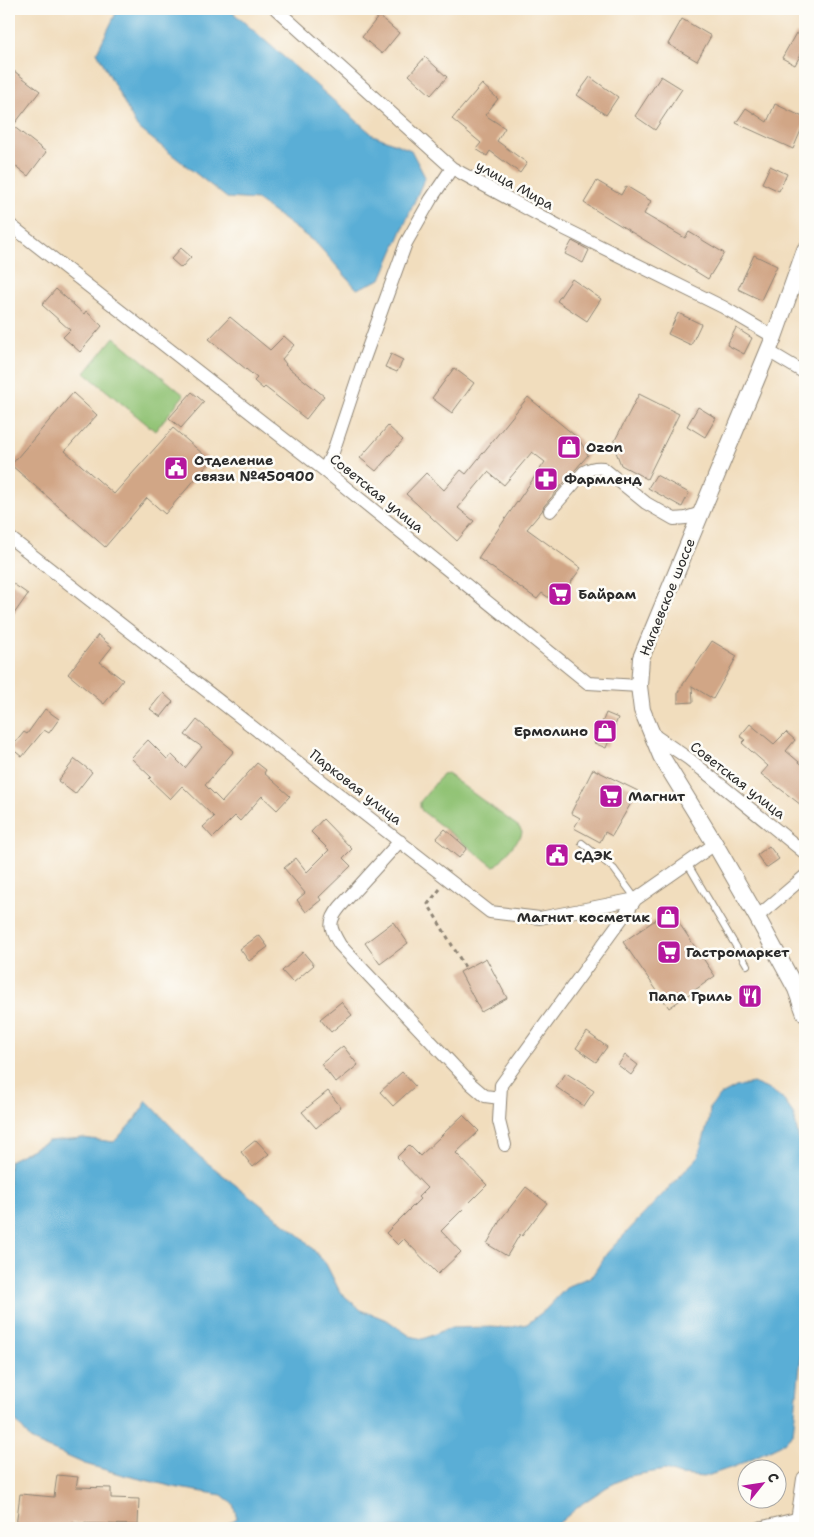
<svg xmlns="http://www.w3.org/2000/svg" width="814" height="1537" viewBox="0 0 814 1537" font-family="'Shantell Sans',sans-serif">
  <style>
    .green { fill: #91c374; stroke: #5e7750 }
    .water { fill: #5aaed6; stroke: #426c80 }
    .building { fill: #d1a686 }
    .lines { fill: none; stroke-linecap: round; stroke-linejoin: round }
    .service-casing { stroke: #8e8474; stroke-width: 8 }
    .minor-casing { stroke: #8e8474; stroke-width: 14 }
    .tertiary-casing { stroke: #8e8474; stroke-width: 18 }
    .path { stroke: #8e8474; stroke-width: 3; stroke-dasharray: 4 4; stroke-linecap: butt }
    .service { stroke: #fff; stroke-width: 6 }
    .minor { stroke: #fff; stroke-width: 12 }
    .tertiary { stroke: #fff; stroke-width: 16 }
    .labels { text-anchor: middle; stroke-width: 5; stroke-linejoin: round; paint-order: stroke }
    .street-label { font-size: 14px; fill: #2b2b2b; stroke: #fdfcf7 }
    .poi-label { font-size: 14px; font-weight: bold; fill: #2b2b2b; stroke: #fdfcf7; text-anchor: start }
  </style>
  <rect width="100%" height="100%" fill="#fdfcf7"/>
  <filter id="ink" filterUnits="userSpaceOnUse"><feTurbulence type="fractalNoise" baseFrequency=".02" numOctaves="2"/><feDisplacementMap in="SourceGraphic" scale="10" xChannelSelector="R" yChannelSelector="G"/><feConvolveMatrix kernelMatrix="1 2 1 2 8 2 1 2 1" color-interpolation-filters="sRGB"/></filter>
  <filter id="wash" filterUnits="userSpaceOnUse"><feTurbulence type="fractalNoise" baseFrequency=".0096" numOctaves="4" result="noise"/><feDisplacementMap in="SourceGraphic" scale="20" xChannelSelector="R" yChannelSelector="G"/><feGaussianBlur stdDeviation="1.12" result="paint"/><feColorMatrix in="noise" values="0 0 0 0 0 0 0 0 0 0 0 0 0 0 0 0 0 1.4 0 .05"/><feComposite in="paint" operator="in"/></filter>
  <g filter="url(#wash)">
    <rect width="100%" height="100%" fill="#f1ddbd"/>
    <!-- green -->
    <path class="green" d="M114 337 184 395 155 431 85 373Z
      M447 774 519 827 522 832 521 836 497 865 493 866 422 811 420 807V802L442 775Z"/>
    <!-- water -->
    <path class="water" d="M118 9H229L373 135 411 150 425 177 381 279 357 289 317 244 257 200 227 198 137 127 97 52Z
      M753 1083 772 1091 782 1098 793 1113 798 1135 805 1186V1317L793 1434 780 1445 736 1466 704 1477 680 1475 665 1470 629 1476 607 1487 583 1503 553 1528H221L237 1518 233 1504 222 1495 179 1488 123 1475 85 1464 32 1441 9 1413V1161L48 1141 83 1138 114 1142 136 1118 147 1101 200 1157 303 1238 326 1264 340 1292 361 1310 387 1320 410 1336 423 1339 449 1328 489 1327 507 1328 527 1324 545 1310 568 1286 592 1276 607 1253 698 1157 709 1120 710 1107 721 1095 736 1087Z"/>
    <g id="blocks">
      <!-- building -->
      <path class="building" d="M379 16 399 33 382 54 362 37Z
        M682 19 711 36 697 61 668 44Z
        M796 33 805 38V57L801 54 795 65 782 58Z
        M425 57 447 77 431 95 409 75Z
        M14 71 40 91 13 126 46 152 28 176 9 161V78Z
        M661 76 682 89 655 130 635 116Z
        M590 77 618 97 606 115 577 95Z
        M482 84 498 99 485 115 505 128 497 141 527 163 520 173 490 151 487 156 476 149 481 143 452 119Z
        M775 104 805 118V121L793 149 736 123 746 108 767 122Z
        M770 166 787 174 779 191 762 183Z
        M597 181 621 195 626 186 651 201 644 214 685 238 689 232 724 253 708 279 584 203Z
        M572 241 589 250 583 263 565 254Z
        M181 248 191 257 181 268 171 259Z
        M754 255 777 266 761 300 738 289Z
        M572 279 601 299 587 321 557 301Z
        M56 289 84 314 86 311 102 326 80 352 63 337 70 330 42 305Z
        M678 313 701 324 691 345 668 334Z
        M230 317 270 350 284 336 294 345 282 359 286 364 285 365 324 396 306 419 265 387 263 389 254 381 257 378 209 339Z
        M736 328 752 338 744 354 727 345Z
        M391 354 403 360 397 372 385 367Z
        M454 368 474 383 452 413 432 398Z
        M192 392 204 402 181 428 169 418Z
        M73 393 97 415 65 451 114 494 173 428 211 461 165 514 147 498 105 547 11 465Z
        M639 394 679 414 647 479 621 465 613 444Z
        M528 397 579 439 588 455 544 506 542 511 527 529 581 568 556 603 542 593 537 599 478 558 545 462 532 452 504 485 488 472 458 508 474 521 457 541 406 494 426 473 444 490 461 470 466 474Z
        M698 407 716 418 705 437 687 426Z
        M388 426 403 440 376 471 360 458Z
        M656 475 689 493 682 507 648 488Z
        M9 581 28 594 9 621Z
        M98 635 112 647 100 662 123 680 104 704 68 674Z
        M712 641 737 656 713 699 692 686 693 702 678 703V692Z
        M163 693 173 702 161 717 150 709Z
        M45 709 59 719 49 733 44 730 22 757 11 748 24 732 27 734Z
        M606 713 618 718 606 748 594 743Z
        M197 720 234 751 205 785 222 802 257 763 266 770 264 773 290 796 277 810 262 796 240 821 235 816 213 838 203 827 214 817 182 786 170 799 149 779 151 777 131 758 148 740 167 759 172 755 185 768 202 747 185 735Z
        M750 724 774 744 786 732 795 740 786 751 805 767V808L761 774 768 766 742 743 745 740 740 736Z
        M75 759 92 772 75 794 58 781Z
        M593 769 638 791 612 836 605 832 600 842 574 828 580 818 571 813Z
        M323 819 352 849 343 858 351 866 319 897 321 900 306 912 297 900 305 893 284 868 296 858 307 872 329 850 311 832Z
        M445 829 467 848 459 858 436 839Z
        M769 846 779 859 766 868 757 855Z
        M670 910 715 976 669 1008 623 942Z
        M393 922 408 943 380 964 365 943Z
        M259 935 268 947 249 961 240 949Z
        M303 952 314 965 293 983 282 971Z
        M486 958 507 998 481 1012 460 972Z
        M341 1002 352 1015 331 1032 320 1019Z
        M587 1032 607 1047 596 1062 576 1048Z
        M343 1046 358 1065 336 1083 321 1064Z
        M625 1055 638 1065 631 1075 618 1065Z
        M402 1072 415 1086 393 1106 380 1092Z
        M566 1073 594 1091 584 1106 556 1087Z
        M328 1091 341 1107 316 1128 302 1112Z
        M463 1115 479 1131 456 1153 487 1185 441 1231 461 1252 438 1274 404 1239 398 1245 386 1233 420 1199 418 1197 427 1188 397 1157 409 1145 420 1156Z
        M256 1140 269 1154 253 1167 241 1152Z
        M526 1187 547 1203 522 1236 520 1234 507 1256 487 1244 501 1219Z
        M57 1475 78 1477 76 1487 111 1488V1498L139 1499 138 1525 72 1523V1528L40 1526V1528H33L16 1526 20 1494 54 1497Z"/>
    </g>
  </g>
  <g filter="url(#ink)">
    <use href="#blocks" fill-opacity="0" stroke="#8e8474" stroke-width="1"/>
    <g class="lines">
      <!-- service casing -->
      <g class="service-casing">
        <path id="service" d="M582 843 614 869 636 899
          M687 863 747 965"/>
      </g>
      <!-- minor casing -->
      <g class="minor-casing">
        <path id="minor" d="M276 9 452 168 559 226 723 307 774 337
          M9 224 324 470 588 683 639 686
          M768 351 805 373
          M324 470 333 452 364 359 406 243 431 199 452 168
          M550 511 584 472C591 468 596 467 603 468L646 503 674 519 686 518 701 513
          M9 537 490 912 540 918 636 899 715 844
          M651 733 689 759 805 853
          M400 841 340 907C327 923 330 928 340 945L471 1084 485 1096 500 1098
          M757 917 805 876
          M505 1145 499 1121 501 1085 636 899
          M759 1528 800 1518"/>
      </g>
      <!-- tertiary casing -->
      <g class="tertiary-casing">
        <path id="tertiary" d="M805 250 774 337 641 658 639 686 642 710 661 756 715 844 757 917 796 989 805 1014
          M798 1528 805 1479"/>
      </g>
      <!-- path -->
      <path class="path" d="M440 889 428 904 466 969"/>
      <!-- service -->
      <use href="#service" class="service"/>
      <!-- minor -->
      <use href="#minor" class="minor"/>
      <!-- tertiary -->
      <use href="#tertiary" class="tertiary"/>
    </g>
  </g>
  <!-- icons -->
  <defs>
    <g id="shop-square" transform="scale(1.25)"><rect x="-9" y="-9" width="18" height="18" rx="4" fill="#b5179e" stroke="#fdfcf7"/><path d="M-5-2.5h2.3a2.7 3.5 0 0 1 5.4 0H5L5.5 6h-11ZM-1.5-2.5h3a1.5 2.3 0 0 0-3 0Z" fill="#fff"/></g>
    <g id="civic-square" transform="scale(1.25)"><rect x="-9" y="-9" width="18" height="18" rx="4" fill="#b5179e" stroke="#fdfcf7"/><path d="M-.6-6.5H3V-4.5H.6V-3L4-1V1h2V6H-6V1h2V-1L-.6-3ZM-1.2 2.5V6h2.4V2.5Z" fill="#fff"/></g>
    <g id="pharmacy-square" transform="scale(1.25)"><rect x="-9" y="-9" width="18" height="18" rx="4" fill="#b5179e" stroke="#fdfcf7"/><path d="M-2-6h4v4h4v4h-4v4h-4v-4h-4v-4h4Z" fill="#fff"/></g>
    <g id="supermarket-square" transform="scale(1.25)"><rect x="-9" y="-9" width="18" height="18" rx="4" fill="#b5179e" stroke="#fdfcf7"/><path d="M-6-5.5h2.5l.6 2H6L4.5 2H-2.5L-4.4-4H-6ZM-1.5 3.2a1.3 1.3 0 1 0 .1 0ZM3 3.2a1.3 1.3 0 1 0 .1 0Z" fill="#fff"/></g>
    <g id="restaurant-square" transform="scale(1.25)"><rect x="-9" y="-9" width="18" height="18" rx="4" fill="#b5179e" stroke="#fdfcf7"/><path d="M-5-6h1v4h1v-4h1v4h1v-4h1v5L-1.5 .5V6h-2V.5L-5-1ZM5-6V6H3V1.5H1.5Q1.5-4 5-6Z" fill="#fff"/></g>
  </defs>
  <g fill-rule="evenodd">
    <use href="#shop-square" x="569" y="447"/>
    <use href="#civic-square" x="176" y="468"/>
    <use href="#pharmacy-square" x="546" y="479"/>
    <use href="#supermarket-square" x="560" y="594"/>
    <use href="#shop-square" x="605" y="731"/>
    <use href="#supermarket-square" x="611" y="796"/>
    <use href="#civic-square" x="557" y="855"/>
    <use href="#shop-square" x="668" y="917"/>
    <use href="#supermarket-square" x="669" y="952"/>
    <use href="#restaurant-square" x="750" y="996"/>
  </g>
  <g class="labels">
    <!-- street labels -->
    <g class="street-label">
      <text transform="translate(515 185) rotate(29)" y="5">улица Мира</text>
      <text transform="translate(377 493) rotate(39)" y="5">Советская улица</text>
      <text transform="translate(667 597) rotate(-68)" y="5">Нагаевское шоссе</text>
      <text transform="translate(738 780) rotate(38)" y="5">Советская улица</text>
      <text transform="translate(356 787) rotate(38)" y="5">Парковая улица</text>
    </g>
    <!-- poi labels -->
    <g class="poi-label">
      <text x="586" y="452">Ozon</text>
      <text x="194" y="465">Отделение<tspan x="194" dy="16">связи №450900</tspan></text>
      <text x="564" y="484">Фармленд</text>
      <text x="578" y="599">Байрам</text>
      <text x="588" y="736" text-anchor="end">Ермолино</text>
      <text x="628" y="801">Магнит</text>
      <text x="574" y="860">СДЭК</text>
      <text x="650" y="922" text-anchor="end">Магнит косметик</text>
      <text x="686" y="957">Гастромаркет</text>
      <text x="732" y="1001" text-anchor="end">Папа Гриль</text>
    </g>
  </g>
  <!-- margin -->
  <rect width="814" height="1537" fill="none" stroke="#fdfcf7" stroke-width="30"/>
  <!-- north arrow -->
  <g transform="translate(762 1484) rotate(60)"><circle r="24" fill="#fdfcf7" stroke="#a9a8a5"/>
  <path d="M0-4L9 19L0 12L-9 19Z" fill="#b5179e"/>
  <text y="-8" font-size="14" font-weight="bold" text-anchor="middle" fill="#2b2b2b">С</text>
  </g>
</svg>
